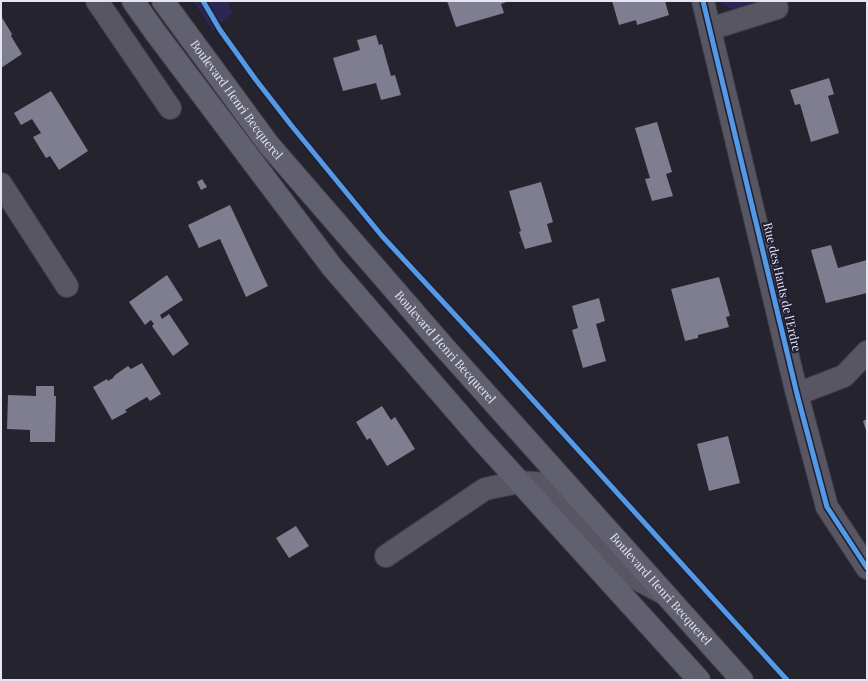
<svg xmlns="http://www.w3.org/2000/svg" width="868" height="681" viewBox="0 0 868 681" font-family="'Playfair Display',serif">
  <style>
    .green { fill: #2c2655 }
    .building { fill: #7f7e90 }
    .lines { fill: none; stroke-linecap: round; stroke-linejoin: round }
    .minor-casing { stroke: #403f49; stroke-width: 24 }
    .major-casing { stroke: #403f49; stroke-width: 24 }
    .minor { stroke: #575662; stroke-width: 22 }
    .major { stroke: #61606f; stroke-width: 22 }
    .cycleway-casing { stroke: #201f32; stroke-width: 8 }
    .cycleway { stroke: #5399e6; stroke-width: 5 }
    .labels { text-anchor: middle; stroke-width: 4; stroke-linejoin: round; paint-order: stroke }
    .street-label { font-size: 12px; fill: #e6e6f3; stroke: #201f32 }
  </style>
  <rect width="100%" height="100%" fill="#24232e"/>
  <!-- green -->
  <path class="green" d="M193 1H227L233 12 213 31Z
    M720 1H752C750 3 747 7 744 8 736 12 725 7 720 1Z"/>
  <!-- building -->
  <path class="building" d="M447 1H509L501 4 504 13 456 27Z
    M612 1H665L669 15 637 25 636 20 619 25Z
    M1 16 12 34 11 36 22 54 1 68Z
    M376 35 379 45 382 44 391 76 395 75 401 95 381 100 376 83 343 91 333 58 360 50 357 40Z
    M829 78 834 94 828 96 839 133 811 142 800 104 795 105 790 90Z
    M51 91 88 151 59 170 50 156 46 158 33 137 41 133 32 119 21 125 14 113Z
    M657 122 672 172 666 174 673 196 652 201 645 179 650 178 635 128Z
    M202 179 207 187 201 190 197 182Z
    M541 182 553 222 547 224 552 242 525 249 519 232 521 231 509 191Z
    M230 205 268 286 246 297 220 239 199 248 188 225Z
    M831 245 838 268 867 260V293L826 303 811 250Z
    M167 275 183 300 160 315 162 319 169 314 189 344 173 356 152 326 154 324 151 320 145 325 129 302Z
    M719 277 730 316 726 317 729 327 698 335V338L685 341 671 289Z
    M599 298 605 321 596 324 606 361 583 368 572 330 578 328 572 306Z
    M142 363 161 394 150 401 147 397 125 410 127 412 112 420 93 387 107 379 108 381 113 378 115 375 128 366 131 369Z
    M36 386H54V396H56L55 442H30V430L7 429 8 395 36 396Z
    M382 406 391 420 395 417 415 449 387 466 370 438 367 440 356 422Z
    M867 419V433L863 421Z
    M728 436 740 483 709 491 697 444Z
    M296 526 309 546 289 558 276 538Z"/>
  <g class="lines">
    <!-- minor casing -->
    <g class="minor-casing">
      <path id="minor" d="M97 1 170 108
        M703 1 797 394 827 507 867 568
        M710 29 777 8 775 1
        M1 184 67 286
        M797 394 844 376 867 352
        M386 556 485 489 519 482 547 484 635 578 663 593"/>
    </g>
    <!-- major casing -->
    <g class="major-casing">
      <g id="major">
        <path d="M133 1 155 32 332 267 478 436 699 680"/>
        <path id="s1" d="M163 1 269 145 444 347 742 680"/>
      </g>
    </g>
    <!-- minor -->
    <use href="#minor" class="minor"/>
    <!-- major -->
    <use href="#major" class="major"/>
    <!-- cycleway casing -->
    <g class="cycleway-casing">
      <path id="cycleway" d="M203 1 220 30 256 80 291 125 382 236 494 357 787 680
        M703 1 797 394 827 507 867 568"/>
    </g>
    <!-- cycleway -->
    <use href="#cycleway" class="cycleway"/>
  </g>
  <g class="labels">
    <!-- street labels -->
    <g class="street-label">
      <text dy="4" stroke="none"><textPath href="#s1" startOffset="123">Boulevard Henri Becquerel</textPath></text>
      <text transform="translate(782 287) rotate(77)" y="4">Rue des Hauts de l'Erdre</text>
      <text dy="4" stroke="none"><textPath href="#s1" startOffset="447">Boulevard Henri Becquerel</textPath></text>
      <text dy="4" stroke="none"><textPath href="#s1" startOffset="771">Boulevard Henri Becquerel</textPath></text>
    </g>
  </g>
  <!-- border -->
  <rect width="868" height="681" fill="none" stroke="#e6e6f3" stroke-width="4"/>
</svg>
